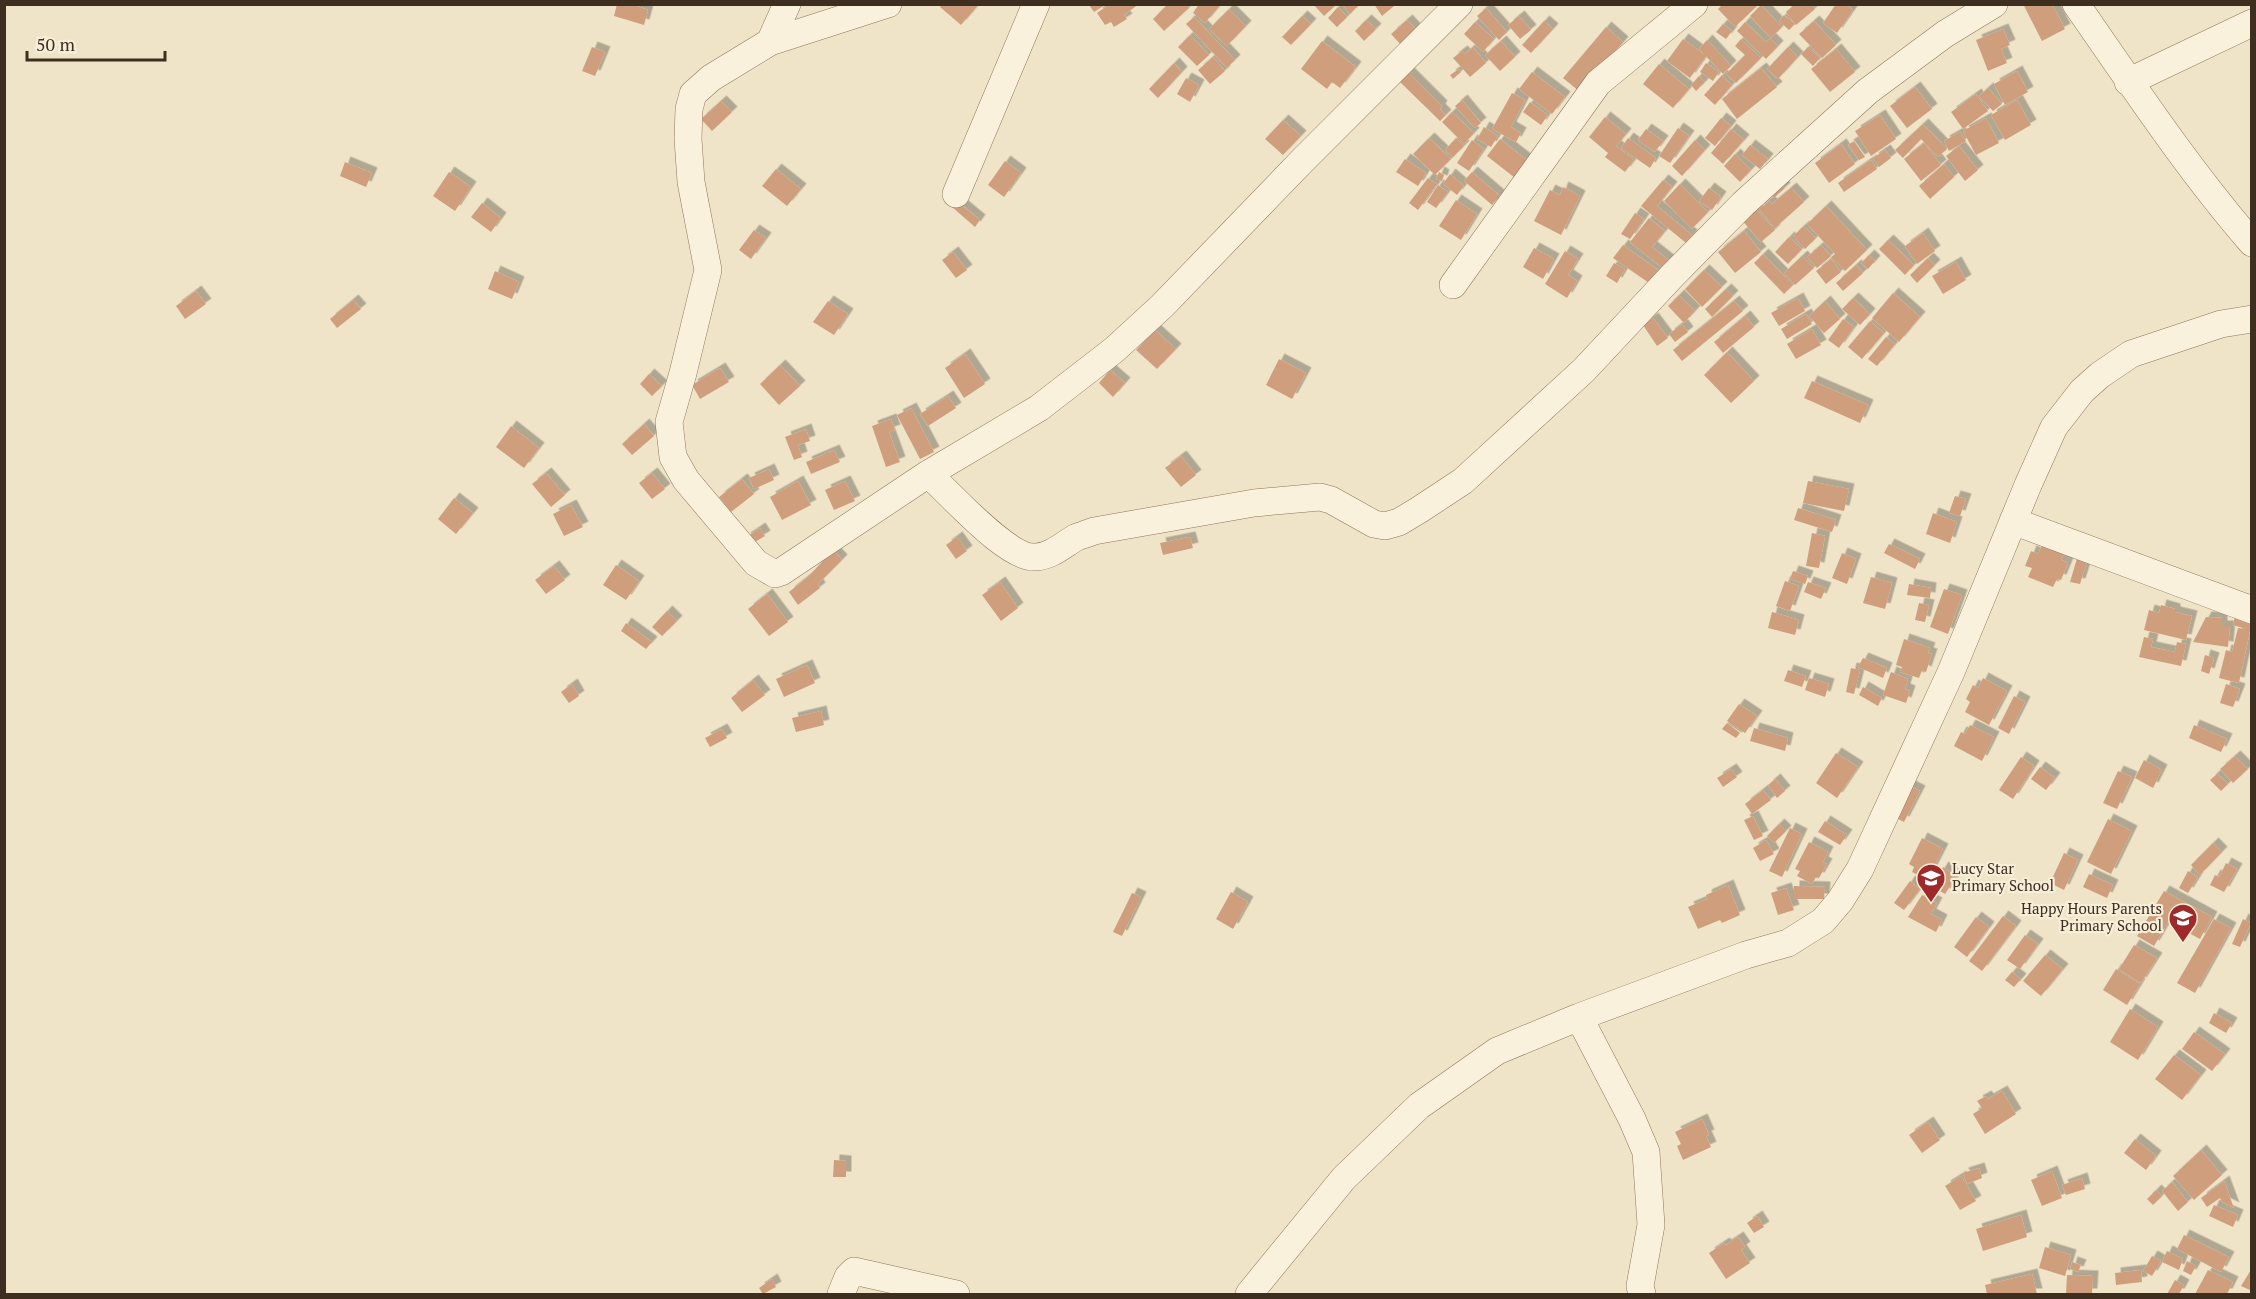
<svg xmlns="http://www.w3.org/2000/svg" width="2256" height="1299" viewBox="0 0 2256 1299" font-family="'PT Serif',serif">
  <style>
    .building { fill: #cf9f7d; filter: url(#shadow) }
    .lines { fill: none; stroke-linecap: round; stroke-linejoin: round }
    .minor-casing { stroke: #8d765c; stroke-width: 28 }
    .minor { stroke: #faf1dc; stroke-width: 27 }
    .labels { text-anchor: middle; stroke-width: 4.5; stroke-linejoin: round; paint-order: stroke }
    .poi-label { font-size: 15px; fill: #3d2e20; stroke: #f7eed8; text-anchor: start }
  </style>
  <defs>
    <filter id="shadow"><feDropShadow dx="5.5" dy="-5.5" stdDeviation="0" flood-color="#0004"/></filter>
  </defs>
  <rect width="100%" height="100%" fill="#f0e4c8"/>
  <!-- building -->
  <path class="building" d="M617 4H632L648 10 644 25 614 16Z
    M942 4H979L961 25 940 7Z
    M1110 4H1139L1124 15 1127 19 1114 27 1111 22 1105 25 1097 13Z
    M1168 4H1186L1189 8 1164 31 1153 19Z
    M1199 4H1221L1205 23 1193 13Z
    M1313 4H1337L1324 16Z
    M1342 4H1360L1350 14Z
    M1374 4H1393L1394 6 1382 16Z
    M1723 4H1759L1735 27 1718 9Z
    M1795 4H1811L1815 9 1796 25 1786 12Z
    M1836 4H1846L1853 10 1837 33 1823 23Z
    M2023 4H2052L2065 29 2042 41Z
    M1089 5H1105L1094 12Z
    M1761 5 1782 27 1771 38 1750 16Z
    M1338 7 1347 17 1337 27 1328 18Z
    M1486 8 1507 32 1499 40 1477 16Z
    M1229 9 1246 26 1227 46 1209 29Z
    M1784 15 1795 24 1789 30 1779 21Z
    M1302 16 1311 24 1291 45 1282 37Z
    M1519 16 1531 30 1520 39 1508 25Z
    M1194 17 1235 60 1227 68 1186 24Z
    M1366 20 1376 29 1364 41 1355 31Z
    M1407 20 1417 31 1402 46 1391 34Z
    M1544 21 1553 29 1531 53 1522 45Z
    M1814 21 1836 45 1822 58 1799 34Z
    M1475 22 1494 39 1483 52 1464 34Z
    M1745 22 1766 42 1770 38 1778 46 1766 59 1737 31Z
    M1723 24 1732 31 1726 39 1716 32Z
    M1606 27 1623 42 1580 92 1563 78Z
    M2003 29 2010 45 2001 49 2007 63 1988 71 1976 40Z
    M1190 35 1209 55 1197 66 1178 47Z
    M1683 39 1706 56 1690 78 1667 61Z
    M1741 39 1761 58 1736 83 1726 74 1745 55 1735 46Z
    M1707 40 1731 66 1723 74 1699 49Z
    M1322 41 1356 67 1340 88 1332 82 1327 89 1301 69Z
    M1501 41 1515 57 1500 71 1485 55Z
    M592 47 605 52 595 76 582 71Z
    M1473 47 1486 63 1470 77 1453 58 1462 51 1465 54Z
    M1788 47 1798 57 1778 79 1767 69Z
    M1808 47 1820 58 1813 66 1801 54Z
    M1836 49 1855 72 1830 92 1811 69Z
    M1213 57 1225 71 1210 84 1198 70Z
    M1174 63 1182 72 1158 98 1149 89Z
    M1706 63 1719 72 1713 81 1700 72Z
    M1659 64 1689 89 1673 108 1643 84Z
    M1761 68 1777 87 1737 119 1722 99Z
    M1459 69 1461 72 1453 79 1450 75Z
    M2017 71 2028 92 2005 105 1994 84Z
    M1532 72 1565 97 1552 114 1519 89Z
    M1409 73 1442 106 1440 109 1446 115 1440 121 1400 82Z
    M1722 75 1732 85 1715 105 1704 95Z
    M1699 76 1705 82 1696 91 1691 85Z
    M1186 78 1199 85 1190 102 1177 94Z
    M1915 87 1932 109 1907 128 1890 106Z
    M1988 88 2002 104 1993 111 1979 96Z
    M1512 93 1525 100 1511 127 1521 133 1516 142 1492 129Z
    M1976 94 1988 111 1963 129 1951 112Z
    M1462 100 1481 123 1475 128 1455 106Z
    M2017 100 2031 125 2005 140 1991 115Z
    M721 101 732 112 712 131 701 119Z
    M1530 102 1548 115 1541 125 1523 112Z
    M1452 112 1474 133 1464 144 1442 122Z
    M1880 115 1896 139 1871 156 1855 131Z
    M1605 117 1626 134 1616 146 1634 160 1625 172 1605 157 1608 153 1589 137Z
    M1721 118 1731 126 1715 146 1705 138Z
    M1986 118 1999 143 1976 155 1963 131Z
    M1283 120 1301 136 1283 155 1265 139Z
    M1923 124 1947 149 1938 157 1921 139 1903 158 1895 150Z
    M1484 127 1498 136 1491 147 1477 139Z
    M1678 128 1689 136 1670 163 1659 156Z
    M1646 129 1663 141 1655 152 1638 140Z
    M1731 129 1744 140 1723 164 1711 153Z
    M1960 132 1966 141 1949 151 1944 141Z
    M1429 138 1451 159 1435 175 1413 154Z
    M1456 138 1464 146 1453 157 1445 150Z
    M1628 138 1656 158 1650 168 1621 148Z
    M1500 139 1528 161 1515 178 1487 156Z
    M1472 140 1484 149 1469 171 1457 163Z
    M1695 140 1705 150 1682 176 1672 166Z
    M1854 141 1865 157 1859 160 1848 145Z
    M1924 143 1941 165 1921 181 1904 159Z
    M1841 144 1855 164 1829 183 1815 163Z
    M1750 145 1768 159 1760 169 1742 155Z
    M1959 146 1978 170 1965 181 1946 156Z
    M1885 150 1891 158 1879 167 1873 158Z
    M1735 154 1751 170 1740 182 1724 166Z
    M1405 159 1426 173 1418 186 1396 172Z
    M1871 160 1877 169 1844 192 1838 183Z
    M1005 161 1021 173 1004 197 988 185Z
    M345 162 372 173 366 187 340 176Z
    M1944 164 1954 177 1930 199 1919 186Z
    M776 169 801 189 787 206 762 186Z
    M449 172 471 187 455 211 433 196Z
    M1439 172 1444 175 1442 181 1436 179Z
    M1472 172 1500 196 1492 205 1464 181Z
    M1450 174 1464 186 1457 195 1443 184Z
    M1428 178 1437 184 1418 210 1409 203Z
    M1663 180 1672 187 1657 206 1692 235 1686 243 1641 206Z
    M1778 180 1785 188 1774 198 1767 191Z
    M1680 184 1708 212 1692 229 1664 201Z
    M1438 185 1448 192 1436 208 1427 202Z
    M1563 187 1580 196 1561 235 1534 221 1550 190 1560 195Z
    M1709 188 1721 197 1712 210 1699 201Z
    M1791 188 1804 202 1775 228 1759 209 1769 201 1772 204Z
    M1456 200 1477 214 1461 240 1439 226Z
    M957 201 980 220 975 227 952 207Z
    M482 203 501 218 491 232 471 217Z
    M1752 205 1775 230 1761 242 1739 217Z
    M1826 206 1867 250 1845 271 1831 257 1835 254 1807 224Z
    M1635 213 1644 219 1630 239 1621 234Z
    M1649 218 1665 231 1652 247 1671 262 1665 270 1630 242Z
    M1804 226 1816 238 1805 249 1793 236Z
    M754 230 766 238 751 259 739 250Z
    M1744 231 1761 252 1735 273 1718 252Z
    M1923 233 1935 251 1917 264 1905 246Z
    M1789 237 1802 249 1788 264 1775 252Z
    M1888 240 1914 265 1905 275 1879 249Z
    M1623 245 1658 270 1649 283 1613 258Z
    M1821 245 1831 256 1817 268 1807 257Z
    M1534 248 1554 259 1543 279 1523 267Z
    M1565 251 1578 259 1568 275 1577 281 1567 298 1545 284Z
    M953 252 967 270 956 278 942 260Z
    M1763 254 1793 285 1784 294 1754 263Z
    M1869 255 1875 261 1868 269 1861 263Z
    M1802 256 1814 268 1795 285 1784 273Z
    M1928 258 1935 265 1917 283 1910 275Z
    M1831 259 1841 272 1826 284 1816 271Z
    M1956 262 1966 280 1943 294 1932 276Z
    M1614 263 1625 269 1617 283 1606 276Z
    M1856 265 1863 273 1843 291 1836 283Z
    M1704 270 1722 287 1702 307 1685 289Z
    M495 271 519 282 512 299 488 289Z
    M1726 289 1733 296 1712 317 1705 309Z
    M196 291 206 304 185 319 176 306Z
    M1893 293 1920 317 1899 342 1872 318Z
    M1679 295 1695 311 1684 323 1668 306Z
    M1798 298 1805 311 1779 326 1771 313Z
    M1853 298 1870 314 1860 325 1842 309Z
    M353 300 361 309 337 328 330 319Z
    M828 301 848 314 834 335 813 322Z
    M1734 301 1743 311 1682 361 1673 350Z
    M1825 301 1840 319 1824 333 1809 316Z
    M1806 314 1812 324 1787 339 1781 329Z
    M1745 316 1754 327 1723 353 1714 342Z
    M1653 318 1668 338 1657 346 1643 325Z
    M1843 319 1854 327 1839 348 1828 340Z
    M1870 321 1884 333 1862 359 1848 347Z
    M1682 324 1688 332 1675 342 1669 334Z
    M1812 329 1821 345 1796 359 1787 344Z
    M1155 330 1176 349 1157 369 1136 350Z
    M1886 337 1895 344 1877 366 1868 359Z
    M1727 352 1754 381 1731 403 1704 375Z
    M965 354 985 384 964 398 945 368Z
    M1279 359 1306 373 1292 399 1266 385Z
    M780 365 800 386 779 405 760 384Z
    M720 368 729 382 700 399 692 385Z
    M1110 370 1125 383 1113 397 1099 383Z
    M649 374 662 386 652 396 640 384Z
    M1812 381 1868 405 1860 423 1804 398Z
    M948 396 956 408 928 426 920 414Z
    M911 408 934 452 920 459 897 415Z
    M891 419 895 430 889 432 900 462 886 467 872 426Z
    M644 424 654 436 632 455 622 444Z
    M511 426 539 448 524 468 496 447Z
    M806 429 810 441 798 445 802 457 794 460 785 437Z
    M834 450 840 462 811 474 806 462Z
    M1181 456 1196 475 1181 487 1165 468Z
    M769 469 774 480 754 489 749 478Z
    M546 473 565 495 551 507 532 484Z
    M652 473 665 489 652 499 639 483Z
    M742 479 754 494 731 512 719 497Z
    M798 481 811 505 782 520 770 497Z
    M845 481 855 501 834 510 825 490Z
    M1808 481 1849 489 1844 511 1803 503Z
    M1955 496 1966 499 1960 516 1949 513Z
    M454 498 473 513 456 534 438 519Z
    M571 505 583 527 564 536 553 514Z
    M1798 508 1836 520 1832 532 1794 520Z
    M1933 513 1957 522 1950 543 1926 534Z
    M760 528 765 536 750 545 745 538Z
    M1812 533 1825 536 1819 568 1806 566Z
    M957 537 967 551 956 559 946 545Z
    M1190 537 1193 548 1163 555 1160 543Z
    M1889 544 1920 559 1915 569 1884 553Z
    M2042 545 2064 554 2061 560 2068 563 2061 580 2057 579 2053 587 2028 577 2032 568 2025 566 2031 551 2038 554Z
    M833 550 842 560 818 584 820 588 798 605 789 592 809 576Z
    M1842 553 1856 559 1847 584 1832 578Z
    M2078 555 2088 558 2080 584 2070 582Z
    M616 565 639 581 626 600 603 585Z
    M554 566 565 580 546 594 535 580Z
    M1793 571 1808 576 1805 584 1790 579Z
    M1871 577 1892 583 1885 609 1863 603Z
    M1785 581 1799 586 1790 611 1776 606Z
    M1000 582 1018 608 1001 621 982 595Z
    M1808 582 1826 588 1821 599 1804 592Z
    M1909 584 1931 588 1930 598 1907 595Z
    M1944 589 1962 595 1948 634 1930 627Z
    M767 594 788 622 769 636 748 609Z
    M1919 603 1929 605 1925 622 1915 620Z
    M2161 605 2175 609V612L2192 616 2186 640 2144 630 2149 610 2159 613Z
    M667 611 677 621 662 636 652 627Z
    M1772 612 1799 620 1795 635 1768 628Z
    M2235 616 2252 621 2239 683 2219 678 2226 650 2232 652 2238 628 2246 629 2233 625Z
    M2206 617 2222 618V626H2230L2228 647 2193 642Z
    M626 623 652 642 646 649 621 631Z
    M2144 637 2153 639 2151 647 2175 652 2177 642 2186 644 2181 666 2139 657Z
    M1904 639 1930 648 1928 653 1932 654 1926 672 1922 670 1919 678 1900 672 1902 667 1896 665Z
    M2205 655 2214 658 2209 674 2201 671Z
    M1863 658 1887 668 1883 678 1858 667Z
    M807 665 815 683 784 697 776 679Z
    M1851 668 1860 670 1854 694 1846 692Z
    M1788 670 1806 676 1802 687 1784 681Z
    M1891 672 1908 679 1905 689 1910 691 1906 703 1883 695Z
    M1809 678 1829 684 1825 697 1805 690Z
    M1983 678 2007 691 1989 725 1965 712 1970 702 1966 699 1973 685 1978 688Z
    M753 680 765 695 742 712 731 698Z
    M572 684 579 696 569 703 561 692Z
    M2226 684 2240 689 2233 707 2220 703Z
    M1863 687 1882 698 1878 706 1859 695Z
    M2014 696 2025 702 2009 734 1998 728Z
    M1739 704 1757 716 1745 733 1727 721Z
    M821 711 824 725 796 732 792 718Z
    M1727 723 1740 733 1736 738 1722 729Z
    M1970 725 1994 737 1982 761 1954 746 1961 732 1965 734Z
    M2194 725 2227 739 2221 752 2189 738Z
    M1754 728 1788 738 1785 751 1750 741Z
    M722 729 727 738 710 747 705 738Z
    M1836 753 1858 767 1837 798 1816 783Z
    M2235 756 2248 769 2233 783 2220 769Z
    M2021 757 2034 766 2013 799 1999 790Z
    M2144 760 2162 770 2153 788 2135 778Z
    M2040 767 2055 778 2046 790 2031 779Z
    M1731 769 1737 777 1723 787 1717 778Z
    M2118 771 2132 777 2117 809 2103 803Z
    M2217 774 2228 784 2221 791 2210 780Z
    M1775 779 1785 791 1777 798 1768 785Z
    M1908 785 1920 791 1904 822 1892 816Z
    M1763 790 1771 800 1752 814 1745 804Z
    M1753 816 1763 836 1754 840 1744 820Z
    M2108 819 2132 831 2111 874 2087 862Z
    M1825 821 1847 835 1840 845 1818 832Z
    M1779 824 1786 831 1774 843 1767 836Z
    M1790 828 1802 834 1782 877 1769 871Z
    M1922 838 1943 849 1927 880 1912 872 1914 867 1909 864Z
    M1766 840 1774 854 1760 861 1753 848Z
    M1809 842 1828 852 1823 862 1827 864 1819 878 1816 877 1812 884 1797 876 1800 871 1795 869Z
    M2213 843 2222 852 2200 875 2191 865Z
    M2064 853 2078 860 2064 890 2050 883Z
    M2226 863 2237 869 2224 892 2210 885 2215 875 2219 877Z
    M1943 867 1957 876 1945 894 1931 886Z
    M2188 871 2198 877 2188 893 2179 888Z
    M2089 874 2113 885 2107 898 2083 887Z
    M1910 881 1920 889 1904 910 1894 903Z
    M1728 885 1740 915 1722 923 1720 920 1698 929 1688 907 1707 899 1706 895Z
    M1794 886 1825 887 1824 899H1794Z
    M1786 888 1794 910 1778 915 1771 893Z
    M2164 891 2212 917 2200 939 2168 922 2154 946 2137 936Z
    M1231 892 1248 902 1233 929 1216 919Z
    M1132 893 1141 897 1122 936 1113 932Z
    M1922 895 1937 903 1931 914 1942 920 1936 932 1908 917Z
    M2003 916 2016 926 1982 971 1969 961Z
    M1976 917 1989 927 1967 957 1954 947Z
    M2214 919 2231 928 2195 993 2177 983Z
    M2243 919 2251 923 2240 947 2232 944Z
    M2025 935 2038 944 2020 969 2007 960Z
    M2134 945 2157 958 2141 983 2119 969Z
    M2045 955 2063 969 2041 996 2023 981Z
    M2116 969 2140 984 2127 1005 2103 990Z
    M2012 972 2021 979 2014 987 2005 980Z
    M2130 1009 2158 1027 2138 1060 2110 1042Z
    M2214 1013 2232 1023 2226 1033 2209 1023Z
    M2194 1032 2225 1054 2212 1071 2182 1049Z
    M2174 1055 2201 1075 2182 1100 2155 1079Z
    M2002 1091 2016 1114 1985 1134 1973 1114 1982 1108 1977 1101 1986 1096 1988 1099Z
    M1702 1119 1709 1135 1706 1136 1711 1147 1683 1160 1677 1146 1681 1144 1675 1132Z
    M1928 1122 1940 1140 1922 1153 1909 1135Z
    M2135 1139 2156 1156 2146 1170 2124 1153Z
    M2201 1150 2222 1175 2194 1200 2173 1176Z
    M834 1160 846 1161V1177H833Z
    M1979 1168 1982 1178 1967 1184 1963 1173Z
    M2052 1171 2062 1198 2042 1206 2031 1180Z
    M1961 1176 1976 1201 1960 1210 1945 1186Z
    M2082 1178 2085 1189 2066 1195 2062 1185Z
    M2224 1181 2234 1208 2222 1202 2220 1198 2207 1207 2201 1198Z
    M2172 1182 2188 1202 2178 1211 2162 1191Z
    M2156 1190 2162 1196 2153 1205 2147 1199Z
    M2214 1205 2238 1215 2233 1227 2209 1216Z
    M2021 1215 2027 1237 1983 1251 1976 1229Z
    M1757 1216 1764 1227 1754 1233 1747 1223Z
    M2184 1235 2229 1257 2221 1272 2177 1249Z
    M1738 1237 1745 1247 1741 1250 1750 1263 1726 1279 1709 1253 1724 1243 1726 1245Z
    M2045 1247 2071 1255 2065 1276 2039 1268Z
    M2167 1251 2183 1259 2179 1270 2162 1262Z
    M2152 1256 2161 1261 2152 1276 2143 1271Z
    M2187 1261 2196 1266 2191 1275 2183 1271Z
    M2072 1262 2081 1265 2078 1272 2070 1269Z
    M2252 1268V1291L2241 1286Z
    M2141 1270 2142 1282 2116 1285 2115 1273Z
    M2208 1270 2233 1282 2227 1294H2195Z
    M2032 1274 2037 1294H1987L1985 1285Z
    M2067 1275 2093 1276 2092 1294H2066Z
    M772 1279 776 1287 763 1294 759 1288Z
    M2175 1280 2184 1285 2179 1294H2167Z"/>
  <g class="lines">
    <!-- minor casing -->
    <g class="minor-casing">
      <path id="minor" d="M888 4 770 42 711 78 693 94 689 109 688 139 691 182 708 270 683 373 669 422 673 457 686 480 756 563 775 574 781 572 928 474 1039 408 1114 350 1162 306 1302 161 1459 4
        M2076 4C2133 86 2187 168 2252 243
        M770 42 787 4
        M2128 82 2252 23
        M956 194 1036 4
        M1453 285 1598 83 1694 4
        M928 474C950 493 1008 560 1036 557 1052 556 1064 544 1077 537 1083 535 1089 533 1094 531L1254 503 1320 497 1331 500 1374 524 1385 526 1399 522 1419 510 1463 481 1584 370 1672 276 1743 204 1868 91 1945 34 1994 4
        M2013 521 2252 610
        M1579 1017 1632 1119 1646 1152 1651 1225 1640 1286 1642 1294
        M841 1294 848 1277 854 1271 956 1294
        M1249 1294 1344 1178 1419 1106 1497 1051 1579 1017 1746 955 1788 943 1823 921 1840 901 1860 869 1951 672 2028 485 2054 427 2082 391 2100 375 2131 354 2221 324 2252 319"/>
    </g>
    <!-- minor -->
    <use href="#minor" class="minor"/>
  </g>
  <!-- icons -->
  <defs>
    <g id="school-pin" transform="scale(1.5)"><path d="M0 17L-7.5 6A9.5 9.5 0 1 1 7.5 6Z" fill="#9e2a2b" stroke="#f7eed8"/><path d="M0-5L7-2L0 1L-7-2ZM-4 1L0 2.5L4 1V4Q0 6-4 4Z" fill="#fff"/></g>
  </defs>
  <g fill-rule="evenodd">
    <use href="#school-pin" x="1931" y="878"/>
    <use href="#school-pin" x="2183" y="918"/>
  </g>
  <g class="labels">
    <!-- poi labels -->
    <g class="poi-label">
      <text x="1952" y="874">Lucy Star<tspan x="1952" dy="17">Primary School</tspan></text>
      <text x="2162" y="914" text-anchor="end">Happy Hours Parents<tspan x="2162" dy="17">Primary School</tspan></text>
    </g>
  </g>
  <!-- border -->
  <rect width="2256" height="1299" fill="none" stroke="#3d2e20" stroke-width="12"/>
  <!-- scale -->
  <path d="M27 51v9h138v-9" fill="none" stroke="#3d2e20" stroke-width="3"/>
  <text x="36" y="51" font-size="18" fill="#3d2e20" stroke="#f7eed8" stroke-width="4.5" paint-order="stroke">50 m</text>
</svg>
